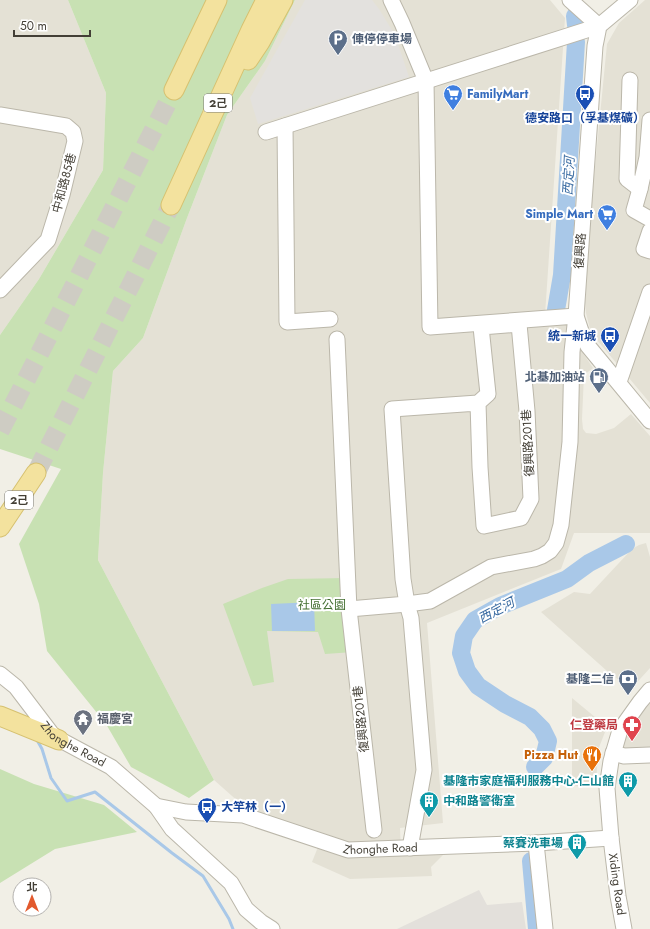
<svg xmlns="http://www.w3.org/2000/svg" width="650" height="929" viewBox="0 0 650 929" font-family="Jost,'Noto Sans TC',sans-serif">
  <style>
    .residential { fill: #e4e1d5 }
    .industrial { fill: #e3e0db }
    .green { fill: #c8e1b3 }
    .parking { fill: #e3e1de }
    .water { fill: #a9c8e8 }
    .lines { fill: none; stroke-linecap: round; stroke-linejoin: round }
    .stream { stroke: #a9c8e8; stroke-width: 3 }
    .river { stroke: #a9c8e8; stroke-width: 18 }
    .major-tunnel { stroke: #ceccc3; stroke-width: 19; stroke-dasharray: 19 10; stroke-linecap: butt }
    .minor-casing { stroke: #bbb7aa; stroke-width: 17 }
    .major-casing { stroke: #d6c170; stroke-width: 21 }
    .minor { stroke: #fff; stroke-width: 15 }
    .major { stroke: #f3e29e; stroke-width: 19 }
    .labels { text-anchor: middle; stroke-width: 4; stroke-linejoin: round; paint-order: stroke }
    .shield { fill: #fff; stroke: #7b7972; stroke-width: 1 }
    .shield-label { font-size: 11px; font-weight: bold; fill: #433f36 }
    .service-label { font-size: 12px; font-weight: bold; fill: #4e5e75; stroke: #fff; text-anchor: end }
    .shop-label { font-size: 12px; font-weight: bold; fill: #366cbe; stroke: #fff; text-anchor: start }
    .transit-label { font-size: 12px; font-weight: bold; fill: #164399; stroke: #fff }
    .street-label { font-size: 12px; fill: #433f36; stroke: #fff }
    .park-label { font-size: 12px; fill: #426e30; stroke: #fff }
    .worship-label { font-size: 12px; font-weight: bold; fill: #5b616d; stroke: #fff; text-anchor: start }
    .health-label { font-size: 12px; font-weight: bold; fill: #be3a42; stroke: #fff; text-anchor: end }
    .food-label { font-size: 12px; font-weight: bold; fill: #c56008; stroke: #fff; text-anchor: end }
    .culture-label { font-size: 12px; font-weight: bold; fill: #0d838f; stroke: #fff; text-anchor: end }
    .water-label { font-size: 13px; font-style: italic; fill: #3c6da3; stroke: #fff }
  </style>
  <rect width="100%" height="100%" fill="#f1efe6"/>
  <!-- residential -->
  <path class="residential" d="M0 0H68L106 93 103 170 39 279 0 335Z
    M295 0H550L565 18 545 315 567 309 576 343 593 368 584 375 582 419 583 429 586 433 596 434 614 428 631 414 650 436V533H574L561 569 427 623 443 823 400 828 401 855H443L431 867 432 876 350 879 312 862 320 842 258 819 214 780 98 560 103 473 113 371 143 338 187 218 227 115 265 61Z
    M645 0H650V403L591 333 586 313 585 303 591 207 607 44 619 23Z
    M646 543 650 557V668L631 689 607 671 541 612 574 592 590 594 632 549 639 545Z
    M572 698 607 727 598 750 596 787 572 786Z
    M650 700V762L616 761 623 741 633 722Z"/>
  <!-- industrial -->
  <path class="industrial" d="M479 890 487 905 522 902 526 929H397Z"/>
  <!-- green -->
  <path class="green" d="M68 0H295L265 61 227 115 187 218 143 338 113 371 103 473 98 560 214 780 189 798 131 767 106 724 47 651 39 604 19 544 61 469 0 449V335L39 279 103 170 106 93Z
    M347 578 353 652 325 654 318 632 267 631 274 682 253 686 223 604 262 588 288 579Z
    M0 769 34 784 104 805 137 832 55 849 0 883Z"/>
  <!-- parking -->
  <path class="parking" d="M305 0H372L379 9 395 35 409 77 258 124 250 98Z"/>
  <!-- water -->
  <path class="water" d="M314 602 315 631H272L271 604Z"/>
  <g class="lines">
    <!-- stream -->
    <path class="stream" d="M37 740 42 749 51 778 67 801 95 792 172 853 203 876 229 919 233 929"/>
    <!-- river -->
    <path class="river" d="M575 16 576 25
      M556 310 562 275 576 42
      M535 767 544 758 548 741 542 729 530 717 505 704 478 686 467 671 461 653 464 636 475 620 500 606 567 579 589 563 626 544
      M531 861 537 929"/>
    <!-- major-tunnel -->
    <path class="major-tunnel" d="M0 431 174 90
      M36 473 171 205"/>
    <!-- minor casing -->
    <g class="minor-casing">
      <g id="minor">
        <path d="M391 0 402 23 426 81 430 327 576 316 572 352 570 442 561 525 556 543 550 551 542 556 534 559 491 567 430 601 407 604 411 618 424 770 410 848"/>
        <path d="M570 0 599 26"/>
        <path d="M630 0 599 26 595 46 576 316 583 337 588 346 650 421"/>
        <path d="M630 80 627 179 640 189"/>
        <path d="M0 115 66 126 73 132 75 141 62 195 48 240 0 290"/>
        <path d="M650 120 647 157 640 189 634 210 650 219"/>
        <path d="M285 126 287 322 330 319"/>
        <path d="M266 132 599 26"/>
        <path d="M650 231 644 249 650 251"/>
        <path d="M337 339 349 609 374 830"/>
        <path d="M619 382 650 292"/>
        <path d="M349 609 407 604 403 579 392 409 478 403 480 467 484 526 521 518 531 499 527 411 519 324 481 327 488 394 478 403"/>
        <path id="s1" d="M0 674 16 687 51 733 55 737 111 767 156 806 186 812 243 815 348 850 536 843 611 838"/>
        <path d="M613 753 624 756 650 755"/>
        <path d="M156 806 172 829 231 883 246 909 261 922 272 929"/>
        <path d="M536 843 545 929"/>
        <path d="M624 929 618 896 611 838 607 788 611 761 620 730 640 702 650 690"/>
      </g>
    </g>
    <!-- major casing -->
    <g class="major-casing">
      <path id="major" d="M248 60 260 42 283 0
        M174 90 217 0
        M171 205 251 30 266 0
        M0 527 36 473
        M0 716 59 740"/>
    </g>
    <!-- minor -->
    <use href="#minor" class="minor"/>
    <!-- major -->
    <use href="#major" class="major"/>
  </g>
  <!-- icons -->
  <defs>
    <g id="parking-pin" transform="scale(1)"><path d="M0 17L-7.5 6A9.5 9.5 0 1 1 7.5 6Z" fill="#5c6f8a" stroke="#fff"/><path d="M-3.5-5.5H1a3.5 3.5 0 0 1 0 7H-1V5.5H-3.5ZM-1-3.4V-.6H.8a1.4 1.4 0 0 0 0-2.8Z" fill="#fff"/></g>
    <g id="supermarket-pin" transform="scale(1)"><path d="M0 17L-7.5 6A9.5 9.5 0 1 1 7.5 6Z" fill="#3f7fe0" stroke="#fff"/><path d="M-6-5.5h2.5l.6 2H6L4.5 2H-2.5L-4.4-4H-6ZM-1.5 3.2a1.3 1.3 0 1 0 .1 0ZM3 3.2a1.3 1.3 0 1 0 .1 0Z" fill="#fff"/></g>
    <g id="bus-pin" transform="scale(1)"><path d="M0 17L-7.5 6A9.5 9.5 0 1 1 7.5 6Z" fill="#1a4fb4" stroke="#fff"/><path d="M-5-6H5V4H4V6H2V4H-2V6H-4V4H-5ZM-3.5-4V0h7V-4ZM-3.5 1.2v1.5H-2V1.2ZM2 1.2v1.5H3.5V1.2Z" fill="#fff"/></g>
    <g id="fuel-pin" transform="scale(1)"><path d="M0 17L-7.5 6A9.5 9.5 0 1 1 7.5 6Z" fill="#5c6f8a" stroke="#fff"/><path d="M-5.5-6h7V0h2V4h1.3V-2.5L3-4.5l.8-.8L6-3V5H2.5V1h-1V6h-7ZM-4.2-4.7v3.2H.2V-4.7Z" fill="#fff"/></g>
    <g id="bank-pin" transform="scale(1)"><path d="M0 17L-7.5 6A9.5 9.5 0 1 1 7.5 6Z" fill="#5c6f8a" stroke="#fff"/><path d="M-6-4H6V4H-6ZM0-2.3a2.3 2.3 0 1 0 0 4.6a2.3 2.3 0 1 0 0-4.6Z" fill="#fff"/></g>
    <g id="temple-pin" transform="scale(1)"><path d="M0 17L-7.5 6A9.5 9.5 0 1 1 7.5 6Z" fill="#6b7280" stroke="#fff"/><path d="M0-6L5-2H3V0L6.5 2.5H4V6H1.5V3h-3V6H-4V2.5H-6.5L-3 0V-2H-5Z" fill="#fff"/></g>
    <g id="pharmacy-pin" transform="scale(1)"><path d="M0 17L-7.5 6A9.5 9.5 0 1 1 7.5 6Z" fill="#e0444e" stroke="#fff"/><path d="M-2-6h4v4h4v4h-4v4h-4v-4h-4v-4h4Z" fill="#fff"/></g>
    <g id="restaurant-pin" transform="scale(1)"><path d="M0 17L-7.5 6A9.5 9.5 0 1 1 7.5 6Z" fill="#e8710a" stroke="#fff"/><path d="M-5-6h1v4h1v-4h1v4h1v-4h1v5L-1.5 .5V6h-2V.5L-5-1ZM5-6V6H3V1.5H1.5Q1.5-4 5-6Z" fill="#fff"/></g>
    <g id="building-pin" transform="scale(1)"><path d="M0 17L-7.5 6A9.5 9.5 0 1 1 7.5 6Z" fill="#0f9aa8" stroke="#fff"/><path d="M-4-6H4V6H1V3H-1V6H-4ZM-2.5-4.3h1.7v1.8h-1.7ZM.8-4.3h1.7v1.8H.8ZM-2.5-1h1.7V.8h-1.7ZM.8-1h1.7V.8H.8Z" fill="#fff"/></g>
  </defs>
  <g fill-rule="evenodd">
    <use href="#parking-pin" x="338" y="39"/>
    <use href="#supermarket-pin" x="453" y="94"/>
    <use href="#bus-pin" x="585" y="94"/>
    <use href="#supermarket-pin" x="607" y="214"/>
    <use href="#bus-pin" x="610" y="336"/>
    <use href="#fuel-pin" x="599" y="377"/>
    <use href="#bank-pin" x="628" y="679"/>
    <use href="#temple-pin" x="83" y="719"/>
    <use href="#pharmacy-pin" x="632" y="725"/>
    <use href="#restaurant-pin" x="592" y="755"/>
    <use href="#building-pin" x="628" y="781"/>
    <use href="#building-pin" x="429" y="801"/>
    <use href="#bus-pin" x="207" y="807"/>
    <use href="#building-pin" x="577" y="843"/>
  </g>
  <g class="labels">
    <!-- shield labels -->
    <g class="shield">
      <rect x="204" y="94" width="28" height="18" rx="3"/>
      <rect x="5" y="491" width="28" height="18" rx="3"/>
    </g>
    <g class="shield-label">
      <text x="218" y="107">2己</text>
      <text x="19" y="504">2己</text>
    </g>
    <!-- service labels -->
    <g class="service-label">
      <text x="352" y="43" text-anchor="start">俥停停車場</text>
      <text x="585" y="381">北基加油站</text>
      <text x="614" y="683">基隆二信</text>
    </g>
    <!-- shop labels -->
    <g class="shop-label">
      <text x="467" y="98">FamilyMart</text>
      <text x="593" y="218" text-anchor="end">Simple Mart</text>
    </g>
    <!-- transit labels -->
    <g class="transit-label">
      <text x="585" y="122">德安路口（孚基煤礦）</text>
      <text x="596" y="340" text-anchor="end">統一新城</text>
      <text x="221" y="811" text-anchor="start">大竿林（一）</text>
    </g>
    <!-- street labels -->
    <g class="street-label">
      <text transform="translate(64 183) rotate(-75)" y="4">中和路85巷</text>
      <text transform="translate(580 251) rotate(-86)" y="4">復興路</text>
      <text transform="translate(528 443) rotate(-93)" y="4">復興路201巷</text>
      <text transform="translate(361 719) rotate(-96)" y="4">復興路201巷</text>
      <text dy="4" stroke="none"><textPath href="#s1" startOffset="103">Zhonghe Road</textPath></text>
      <text dy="4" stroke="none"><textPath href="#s1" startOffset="438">Zhonghe Road</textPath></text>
      <text transform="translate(617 884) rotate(82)" y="4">Xiding Road</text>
    </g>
    <!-- park labels -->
    <g class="park-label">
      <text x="322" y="609">社區公園</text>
    </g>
    <!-- worship labels -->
    <g class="worship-label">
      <text x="97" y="723">福慶宮</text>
    </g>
    <!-- health labels -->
    <g class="health-label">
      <text x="618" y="729">仁登藥局</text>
    </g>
    <!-- food labels -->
    <g class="food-label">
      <text x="578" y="759">Pizza Hut</text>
    </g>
    <!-- culture labels -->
    <g class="culture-label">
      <text x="614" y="785">基隆市家庭福利服務中心-仁山館</text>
      <text x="443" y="805" text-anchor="start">中和路警衛室</text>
      <text x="563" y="847">蔡賽洗車場</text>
    </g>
    <!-- water labels -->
    <g class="water-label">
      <text transform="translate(568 176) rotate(-87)" y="5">西定河</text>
      <text transform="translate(496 610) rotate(-28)" y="5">西定河</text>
    </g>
  </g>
  <!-- north arrow -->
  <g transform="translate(32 897)"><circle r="19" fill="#ffffff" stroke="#b4b2af"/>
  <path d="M0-3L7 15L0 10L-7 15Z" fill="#e2592d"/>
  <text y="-6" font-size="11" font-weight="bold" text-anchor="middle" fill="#433f36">北</text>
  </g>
  <!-- scale -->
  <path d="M14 30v6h76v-6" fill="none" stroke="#433f36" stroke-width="2"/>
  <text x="20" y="30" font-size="12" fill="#433f36" stroke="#ffffff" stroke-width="3" paint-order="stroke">50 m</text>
</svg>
